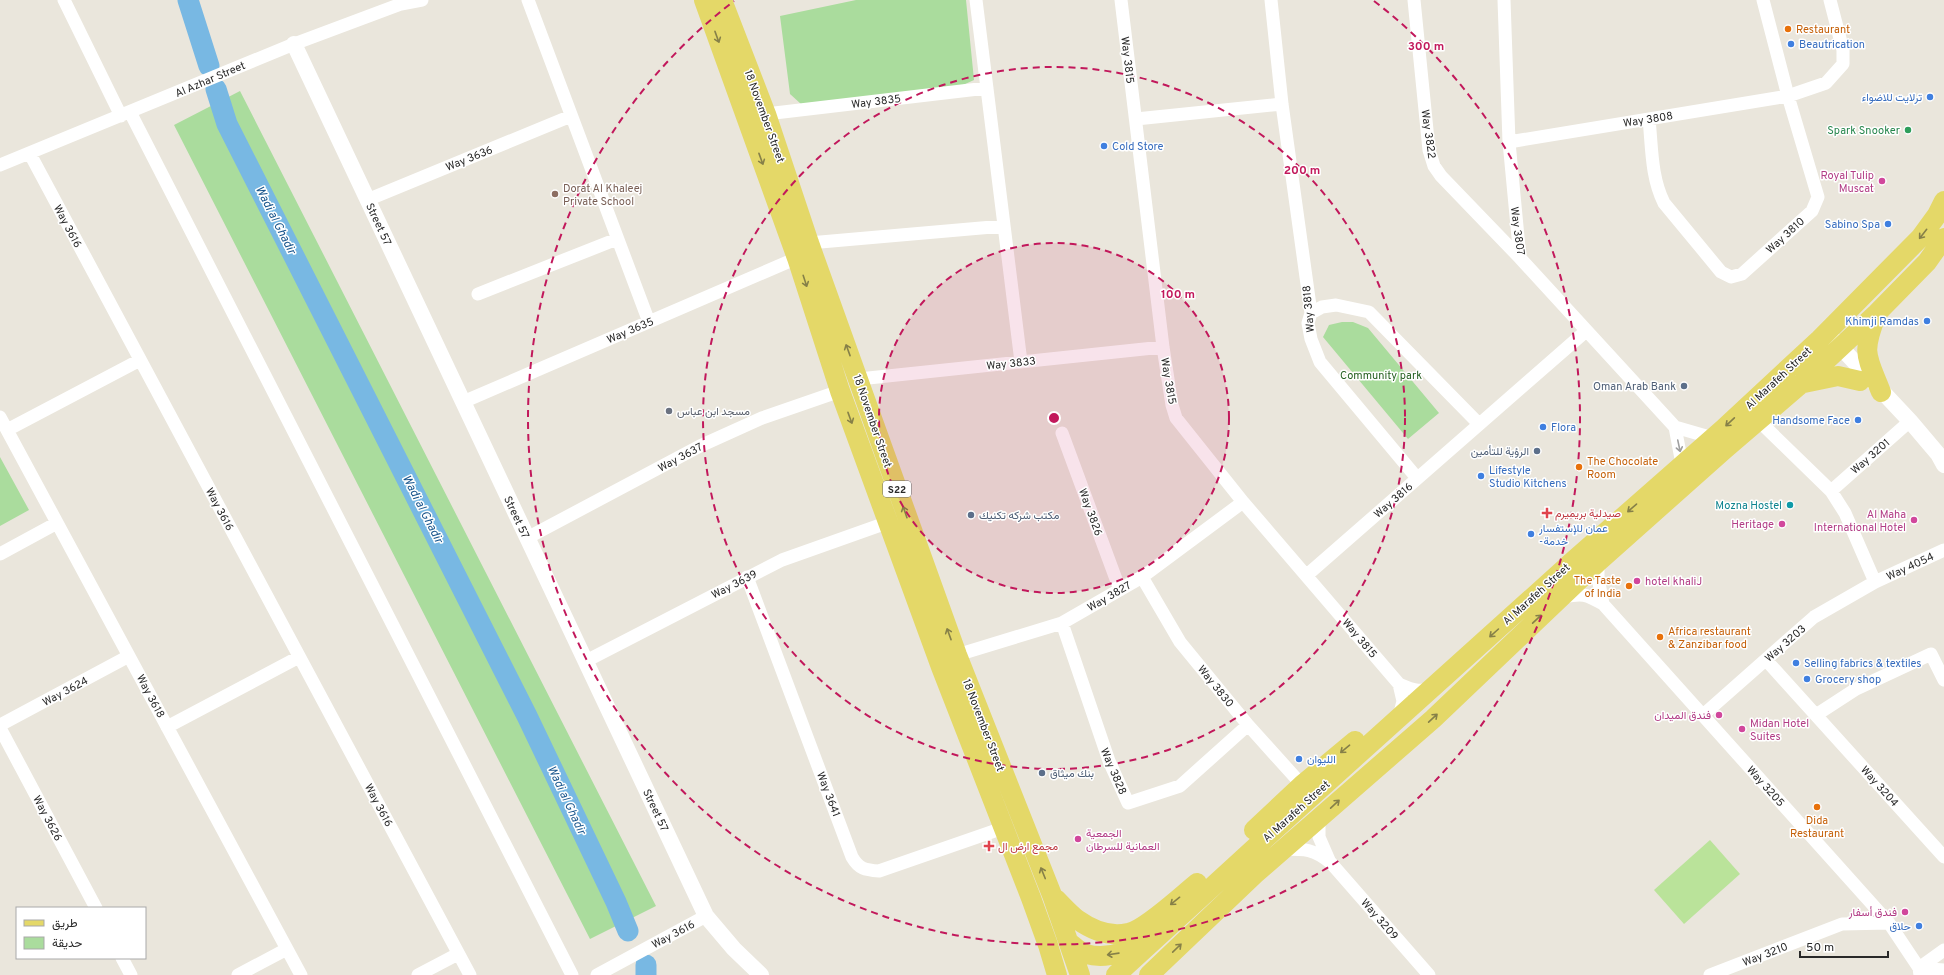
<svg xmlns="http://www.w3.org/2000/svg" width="1944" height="975" viewBox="0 0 1944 975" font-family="Overpass,Vazirmatn,sans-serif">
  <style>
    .green { fill: #aadc9d }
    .pitch { fill: #bae39a }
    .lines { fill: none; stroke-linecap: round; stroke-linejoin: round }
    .river { stroke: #78b8e3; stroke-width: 21 }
    .minor { stroke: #fff; stroke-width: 13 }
    .tertiary { stroke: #fff; stroke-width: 16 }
    .primary { stroke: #e4d868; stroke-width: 20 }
    .oneway { stroke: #868048 }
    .oneway2 { stroke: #9f9f9f }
    .ring { fill: none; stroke: #c2185b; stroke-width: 2; stroke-dasharray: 7 5 }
    .food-dot { fill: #e8710a; stroke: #fff; stroke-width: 1.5 }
    .shop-dot { fill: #3f7fe0; stroke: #fff; stroke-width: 1.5 }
    .leisure-dot { fill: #2e9e5b; stroke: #fff; stroke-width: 1.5 }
    .hotel-dot { fill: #d1479c; stroke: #fff; stroke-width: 1.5 }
    .education-dot { fill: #8d6e63; stroke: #fff; stroke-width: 1.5 }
    .service-dot { fill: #5c6f8a; stroke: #fff; stroke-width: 1.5 }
    .worship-dot { fill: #6b7280; stroke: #fff; stroke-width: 1.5 }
    .culture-dot { fill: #0f9aa8; stroke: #fff; stroke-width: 1.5 }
    .health-dot { fill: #e0444e; stroke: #fff; stroke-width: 1.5 }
    .labels { text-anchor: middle; stroke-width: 3; stroke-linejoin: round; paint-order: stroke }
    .shield { fill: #fff; stroke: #696969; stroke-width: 1 }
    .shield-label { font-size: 10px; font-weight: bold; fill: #292929 }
    .food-label { font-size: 11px; fill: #c56008; stroke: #fff; text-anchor: start }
    .shop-label { font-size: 11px; fill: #366cbe; stroke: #fff; text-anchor: start }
    .street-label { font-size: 11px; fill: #292929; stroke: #fff }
    .leisure-label { font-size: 11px; fill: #27864d; stroke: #fff; text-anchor: end }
    .hotel-label { font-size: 11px; fill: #b23c85; stroke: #fff; text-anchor: end }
    .education-label { font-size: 11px; fill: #785e54; stroke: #fff; text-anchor: start }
    .park-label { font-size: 11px; fill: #255f20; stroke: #fff }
    .service-label { font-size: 11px; fill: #4e5e75; stroke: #fff; text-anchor: end }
    .worship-label { font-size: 11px; fill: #5b616d; stroke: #fff; text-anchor: start }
    .culture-label { font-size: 11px; fill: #0d838f; stroke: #fff; text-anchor: end }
    .health-label { font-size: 11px; fill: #be3a42; stroke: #fff; text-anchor: start }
    .water-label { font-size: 12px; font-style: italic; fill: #19568d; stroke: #fff }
    .centre { fill: #c2185b; stroke: #fff; stroke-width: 2 }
    .ring-label { font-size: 12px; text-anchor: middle; font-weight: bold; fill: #c2185b; stroke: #fff; stroke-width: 3; stroke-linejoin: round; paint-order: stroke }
  </style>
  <rect width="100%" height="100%" fill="#eae6dc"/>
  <!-- green -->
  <path class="green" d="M856 0H966L974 80 963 85 801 104 790 94 780 16Z
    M240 91 656 906 590 939 174 125Z
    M1342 322H1353L1368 328 1439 413 1408 439 1323 337 1329 325Z
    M0 457 29 510 0 526Z"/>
  <!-- pitch -->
  <path class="pitch" d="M1710 840 1740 874 1684 924 1654 890Z"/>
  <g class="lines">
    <!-- river -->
    <path class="river" d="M188 0 209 66
      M216 89 227 124 527 716 616 902 628 931
      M646 975V965"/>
    <!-- minor -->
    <path class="minor" d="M64 0 121 116
      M528 0 649 322
      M976 0 1021 362
      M1121 0 1163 347 1172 405 1176 418 1243 502 1399 684C1411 689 1419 693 1431 688
      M1271 0 1282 104 1311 313 1308 323 1311 339 1320 362 1417 478
      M1414 0 1429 150 1434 166 1441 176 1520 258
      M1504 0 1509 142 1520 258 1675 427 1682 464
      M130 112 572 975
      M766 114 987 88
      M1136 119 1282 104
      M1649 119C1652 148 1651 177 1664 203L1721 272 1731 277 1742 274 1812 211 1818 197 1788 96 1763 0
      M1509 142 1788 96 1826 83 1843 64V50L1830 0
      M30 154 470 975
      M0 165 294 44 401 4 422 0
      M367 200 571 116
      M809 243 1004 226
      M478 294 617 239
      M1311 313 1322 307 1336 305 1369 312 1479 424
      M859 379 1163 347
      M463 402 797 258
      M0 417 301 975
      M1758 420 1831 491 1845 513 1875 582
      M1675 427 1713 438
      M7 430 140 360
      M1062 433 1120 590
      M1831 491 1910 421
      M527 538 700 446 762 418 840 391
      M0 554 57 523
      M1598 562V578L1603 604
      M1307 575 1586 331
      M747 577 852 857C859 869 865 870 879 871L1003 828
      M1142 577 1180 642 1248 725 1302 785
      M1564 597C1582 593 1586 594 1603 604L1889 923 1919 968 1920 975
      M1062 623 1109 761 1128 803 1180 786 1248 725
      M957 655 1062 623 1142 577 1243 502
      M1766 660 1944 857
      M586 661 782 560 889 522
      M1703 715 1814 617 1875 582 1944 550
      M1816 715 1856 689 1931 654 1944 680
      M1399 717 1403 701 1399 684
      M0 725 129 656
      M167 727 299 657
      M0 728 96 908
      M1319 819V837L1329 860
      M1284 849C1305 849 1314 849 1331 863L1429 975
      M122 958 131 975
      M1919 968 1944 950
      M1919 968 1944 970
      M238 975 287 949
      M418 975 458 954
      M597 975 706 916
      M1710 975 1842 924 1889 923"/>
    <!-- tertiary -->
    <path class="tertiary" d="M294 44 706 916 734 949 761 975
      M1833 339 1910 421 1938 454 1944 465"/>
    <!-- primary -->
    <path class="primary" d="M704 0 797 258 840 391 941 667 1031 898 1048 945 1057 975
      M722 0 766 114 809 243 957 655 1052 895 1080 975
      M1876 316C1861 354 1867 356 1881 392
      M1804 383 1838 376 1860 381
      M1254 830 1302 785 1355 741
      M1056 899C1063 906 1070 914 1078 920 1092 930 1110 937 1128 933 1145 930 1182 895 1197 883
      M1070 943C1075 947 1080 952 1086 954 1106 960 1127 952 1144 943
      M1116 975 1282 823 1573 561 1722 430 1820 339 1921 237 1937 215 1944 201
      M1149 975 1255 874 1433 719 1598 562 1725 449 1802 383 1877 313 1927 262 1944 238"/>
  </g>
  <!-- one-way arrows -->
  <defs><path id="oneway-shaft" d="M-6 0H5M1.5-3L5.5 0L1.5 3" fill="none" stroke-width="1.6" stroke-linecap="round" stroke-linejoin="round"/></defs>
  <g class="oneway">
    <use href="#oneway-shaft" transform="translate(717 37) rotate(70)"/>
    <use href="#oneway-shaft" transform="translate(761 159) rotate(70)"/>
    <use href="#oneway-shaft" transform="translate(1923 234) rotate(128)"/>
    <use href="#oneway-shaft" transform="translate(805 281) rotate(72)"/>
    <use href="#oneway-shaft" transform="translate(848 350) rotate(-110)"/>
    <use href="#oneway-shaft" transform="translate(850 418) rotate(70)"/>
    <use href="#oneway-shaft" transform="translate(1730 422) rotate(137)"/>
    <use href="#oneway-shaft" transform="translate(1632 508) rotate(139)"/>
    <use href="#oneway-shaft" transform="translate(905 512) rotate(-109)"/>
    <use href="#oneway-shaft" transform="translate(1537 619) rotate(-43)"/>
    <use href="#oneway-shaft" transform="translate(1494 633) rotate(138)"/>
    <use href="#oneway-shaft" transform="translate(949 634) rotate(-110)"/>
    <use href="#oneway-shaft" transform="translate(1433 718) rotate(-43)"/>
    <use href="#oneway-shaft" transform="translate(1345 749) rotate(140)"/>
    <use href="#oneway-shaft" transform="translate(1335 804) rotate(-43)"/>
    <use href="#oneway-shaft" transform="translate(1043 873) rotate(-112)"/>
    <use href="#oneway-shaft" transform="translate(1175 901) rotate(141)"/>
    <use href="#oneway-shaft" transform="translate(1177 948) rotate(-44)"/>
    <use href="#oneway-shaft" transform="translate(1113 954) rotate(172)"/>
  </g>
  <use class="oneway2" href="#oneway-shaft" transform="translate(1679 446) rotate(78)"/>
  <!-- distance rings -->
  <circle cx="1054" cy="418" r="175" fill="#c2185b" fill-opacity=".12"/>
  <g class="ring">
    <circle cx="1054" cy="418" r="175"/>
    <circle cx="1054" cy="418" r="351"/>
    <path d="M1374 1A526 526 0 1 1 734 1"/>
  </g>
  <!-- markers -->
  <g class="food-dot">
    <circle cx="1788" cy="29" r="4"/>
    <circle cx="1579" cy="467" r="4"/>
    <circle cx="1629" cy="586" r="4"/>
    <circle cx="1660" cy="637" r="4"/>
    <circle cx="1817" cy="807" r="4"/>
  </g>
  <g class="shop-dot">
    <circle cx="1791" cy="44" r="4"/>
    <circle cx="1930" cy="97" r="4"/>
    <circle cx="1104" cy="146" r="4"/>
    <circle cx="1888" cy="224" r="4"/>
    <circle cx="1927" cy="321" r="4"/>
    <circle cx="1858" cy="420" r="4"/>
    <circle cx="1543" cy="427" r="4"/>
    <circle cx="1481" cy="476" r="4"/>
    <circle cx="1531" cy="534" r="4"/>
    <circle cx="1796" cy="663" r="4"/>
    <circle cx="1807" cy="679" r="4"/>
    <circle cx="1299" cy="759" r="4"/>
    <circle cx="1919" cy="926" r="4"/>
  </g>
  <circle class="leisure-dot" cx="1908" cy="130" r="4"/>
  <g class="hotel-dot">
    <circle cx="1882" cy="181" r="4"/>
    <circle cx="1914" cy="520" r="4"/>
    <circle cx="1782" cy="524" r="4"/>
    <circle cx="1637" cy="581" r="4"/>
    <circle cx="1719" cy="715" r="4"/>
    <circle cx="1742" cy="729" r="4"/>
    <circle cx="1078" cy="839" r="4"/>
    <circle cx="1905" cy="912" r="4"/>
  </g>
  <circle class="education-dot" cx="555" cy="194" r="4"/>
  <g class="service-dot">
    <circle cx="1684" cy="386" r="4"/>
    <circle cx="1537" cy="451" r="4"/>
    <circle cx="971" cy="515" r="4"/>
    <circle cx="1042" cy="773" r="4"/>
  </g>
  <circle class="worship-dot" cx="669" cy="411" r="4"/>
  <circle class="culture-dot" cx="1790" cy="505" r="4"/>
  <g class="health-dot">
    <path d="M1545 507h4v4h4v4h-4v4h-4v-4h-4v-4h4z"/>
    <path d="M987 840h4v4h4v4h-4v4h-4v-4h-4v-4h4z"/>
  </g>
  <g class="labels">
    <!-- shield labels -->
    <rect class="shield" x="883" y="481" width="28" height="16" rx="3"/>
    <g class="shield-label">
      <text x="897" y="493">S22</text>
    </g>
    <!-- food labels -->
    <g class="food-label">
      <text x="1796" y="33">Restaurant</text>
      <text x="1587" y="465">The Chocolate<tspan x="1587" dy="13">Room</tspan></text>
      <text x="1621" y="584" text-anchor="end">The Taste<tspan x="1621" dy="13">of India</tspan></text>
      <text x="1668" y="635">Africa restaurant<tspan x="1668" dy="13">&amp; Zanzibar food</tspan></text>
      <text x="1817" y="824" text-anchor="middle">Dida<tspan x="1817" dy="13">Restaurant</tspan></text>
    </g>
    <!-- shop labels -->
    <g class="shop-label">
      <text x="1799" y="48">Beautrication</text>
      <text x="1922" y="101" text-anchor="end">ترلايت للاضواء</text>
      <text x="1112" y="150">Cold Store</text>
      <text x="1880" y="228" text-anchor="end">Sabino Spa</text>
      <text x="1919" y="325" text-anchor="end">Khimji Ramdas</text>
      <text x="1850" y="424" text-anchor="end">Handsome Face</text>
      <text x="1551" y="431">Flora</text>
      <text x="1489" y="474">Lifestyle<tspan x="1489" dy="13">Studio Kitchens</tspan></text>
      <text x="1539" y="532">عمان للإستفسار<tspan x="1539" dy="13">-خدمة</tspan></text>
      <text x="1804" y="667">Selling fabrics &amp; textiles</text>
      <text x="1815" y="683">Grocery shop</text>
      <text x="1307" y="763">الليوان</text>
      <text x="1911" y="930" text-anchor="end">حلاق</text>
    </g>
    <!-- street labels -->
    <g class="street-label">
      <text transform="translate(1128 60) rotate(83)" y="4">Way 3815</text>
      <text transform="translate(210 79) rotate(-23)" y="4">Al Azhar Street</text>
      <text transform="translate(876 101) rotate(-7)" y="4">Way 3835</text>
      <text transform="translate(765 116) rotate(70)" y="4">18 November Street</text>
      <text transform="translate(1648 119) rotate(-9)" y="4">Way 3808</text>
      <text transform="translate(1429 134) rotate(82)" y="4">Way 3822</text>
      <text transform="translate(469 158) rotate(-22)" y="4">Way 3636</text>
      <text transform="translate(379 224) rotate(65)" y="4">Street 57</text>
      <text transform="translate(68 226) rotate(62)" y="4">Way 3616</text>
      <text transform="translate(1518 231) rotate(82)" y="4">Way 3807</text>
      <text transform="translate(1785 235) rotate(-42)" y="4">Way 3810</text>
      <text transform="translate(1308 309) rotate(-95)" y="4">Way 3818</text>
      <text transform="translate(630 330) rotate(-23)" y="4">Way 3635</text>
      <text transform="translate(1011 363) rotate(-6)" y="4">Way 3833</text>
      <text transform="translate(1778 378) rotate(-43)" y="4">Al Marafeh Street</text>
      <text transform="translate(1169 381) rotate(80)" y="4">Way 3815</text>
      <text transform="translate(873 421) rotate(71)" y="4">18 November Street</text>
      <text transform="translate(1870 456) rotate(-41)" y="4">Way 3201</text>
      <text transform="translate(680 457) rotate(-28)" y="4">Way 3637</text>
      <text transform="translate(1393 500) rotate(-41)" y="4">Way 3816</text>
      <text transform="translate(220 509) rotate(62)" y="4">Way 3616</text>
      <text transform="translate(1091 512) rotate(70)" y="4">Way 3826</text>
      <text transform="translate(517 517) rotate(65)" y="4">Street 57</text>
      <text transform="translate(1910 566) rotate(-25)" y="4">Way 4054</text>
      <text transform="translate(734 584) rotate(-27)" y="4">Way 3639</text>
      <text transform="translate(1536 594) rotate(-42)" y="4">Al Marafeh Street</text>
      <text transform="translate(1109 596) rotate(-30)" y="4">Way 3827</text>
      <text transform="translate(1360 638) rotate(50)" y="4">Way 3815</text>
      <text transform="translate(1785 643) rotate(-41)" y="4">Way 3203</text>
      <text transform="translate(1216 686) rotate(51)" y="4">Way 3830</text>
      <text transform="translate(65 691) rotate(-28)" y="4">Way 3624</text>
      <text transform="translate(151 696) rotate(62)" y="4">Way 3618</text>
      <text transform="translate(984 725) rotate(69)" y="4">18 November Street</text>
      <text transform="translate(1114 771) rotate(67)" y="4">Way 3828</text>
      <text transform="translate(1766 786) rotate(48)" y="4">Way 3205</text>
      <text transform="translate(1880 786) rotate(48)" y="4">Way 3204</text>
      <text transform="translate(829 794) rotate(69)" y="4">Way 3641</text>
      <text transform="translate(379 805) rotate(62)" y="4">Way 3616</text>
      <text transform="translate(656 810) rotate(65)" y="4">Street 57</text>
      <text transform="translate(1296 811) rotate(-42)" y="4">Al Marafeh Street</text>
      <text transform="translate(48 818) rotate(62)" y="4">Way 3626</text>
      <text transform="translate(1380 919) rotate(49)" y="4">Way 3209</text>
      <text transform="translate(673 934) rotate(-28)" y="4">Way 3616</text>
      <text transform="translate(1765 954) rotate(-21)" y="4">Way 3210</text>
    </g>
    <!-- leisure labels -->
    <g class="leisure-label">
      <text x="1900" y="134">Spark Snooker</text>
    </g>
    <!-- hotel labels -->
    <g class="hotel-label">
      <text x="1874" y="179">Royal Tulip<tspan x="1874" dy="13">Muscat</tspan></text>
      <text x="1906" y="518">Al Maha<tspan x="1906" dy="13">International Hotel</tspan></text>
      <text x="1774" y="528">Heritage</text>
      <text x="1645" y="585" text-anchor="start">hotel khaliJ</text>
      <text x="1711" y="719">فندق الميدان</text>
      <text x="1750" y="727" text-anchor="start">Midan Hotel<tspan x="1750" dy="13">Suites</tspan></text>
      <text x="1086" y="837" text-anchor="start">الجمعية<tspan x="1086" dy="13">العمانية للسرطان</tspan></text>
      <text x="1897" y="916">فندق أسفار</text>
    </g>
    <!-- education labels -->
    <g class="education-label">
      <text x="563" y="192">Dorat Al Khaleej<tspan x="563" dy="13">Private School</tspan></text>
    </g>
    <!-- park labels -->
    <g class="park-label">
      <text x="1381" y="379">Community park</text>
    </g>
    <!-- service labels -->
    <g class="service-label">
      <text x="1676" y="390">Oman Arab Bank</text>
      <text x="1529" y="455">الرؤية للتأمين</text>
      <text x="979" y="519" text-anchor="start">مكتب شركه تكنيك</text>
      <text x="1050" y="777" text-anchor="start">بنك ميثاق</text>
    </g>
    <!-- worship labels -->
    <g class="worship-label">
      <text x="677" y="415">مسجد ابن عباس</text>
    </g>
    <!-- culture labels -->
    <g class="culture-label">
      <text x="1782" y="509">Mozna Hostel</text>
    </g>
    <!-- health labels -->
    <g class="health-label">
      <text x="1555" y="517">صيدلية بريميرم</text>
      <text x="998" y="850">مجمع ارض ال</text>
    </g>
    <!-- water labels -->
    <g class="water-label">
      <text transform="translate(276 220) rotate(63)" y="4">Wadi al Ghadir</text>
      <text transform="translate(423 509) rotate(63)" y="4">Wadi al Ghadir</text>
      <text transform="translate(567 800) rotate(65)" y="4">Wadi al Ghadir</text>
    </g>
  </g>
  <circle cx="1054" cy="418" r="6" class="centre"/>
  <g class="ring-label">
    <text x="1426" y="50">300 m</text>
    <text x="1302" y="174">200 m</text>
    <text x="1178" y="298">100 m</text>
  </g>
  <!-- legend -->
  <rect x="16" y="907" width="130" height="52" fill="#ffffff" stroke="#a9a9a9"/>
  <rect x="24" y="920" width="20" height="6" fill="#e4d868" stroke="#a9a9a9"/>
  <text x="52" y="927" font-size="12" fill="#292929">طريق</text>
  <rect x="24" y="937" width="20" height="12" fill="#aadc9d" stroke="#a9a9a9"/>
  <text x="52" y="947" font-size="12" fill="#292929">حديقة</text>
  <!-- scale -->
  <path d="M1800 951v6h88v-6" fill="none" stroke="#292929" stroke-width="2"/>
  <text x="1806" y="951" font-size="12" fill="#292929" stroke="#ffffff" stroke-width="3" paint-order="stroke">50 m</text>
</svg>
